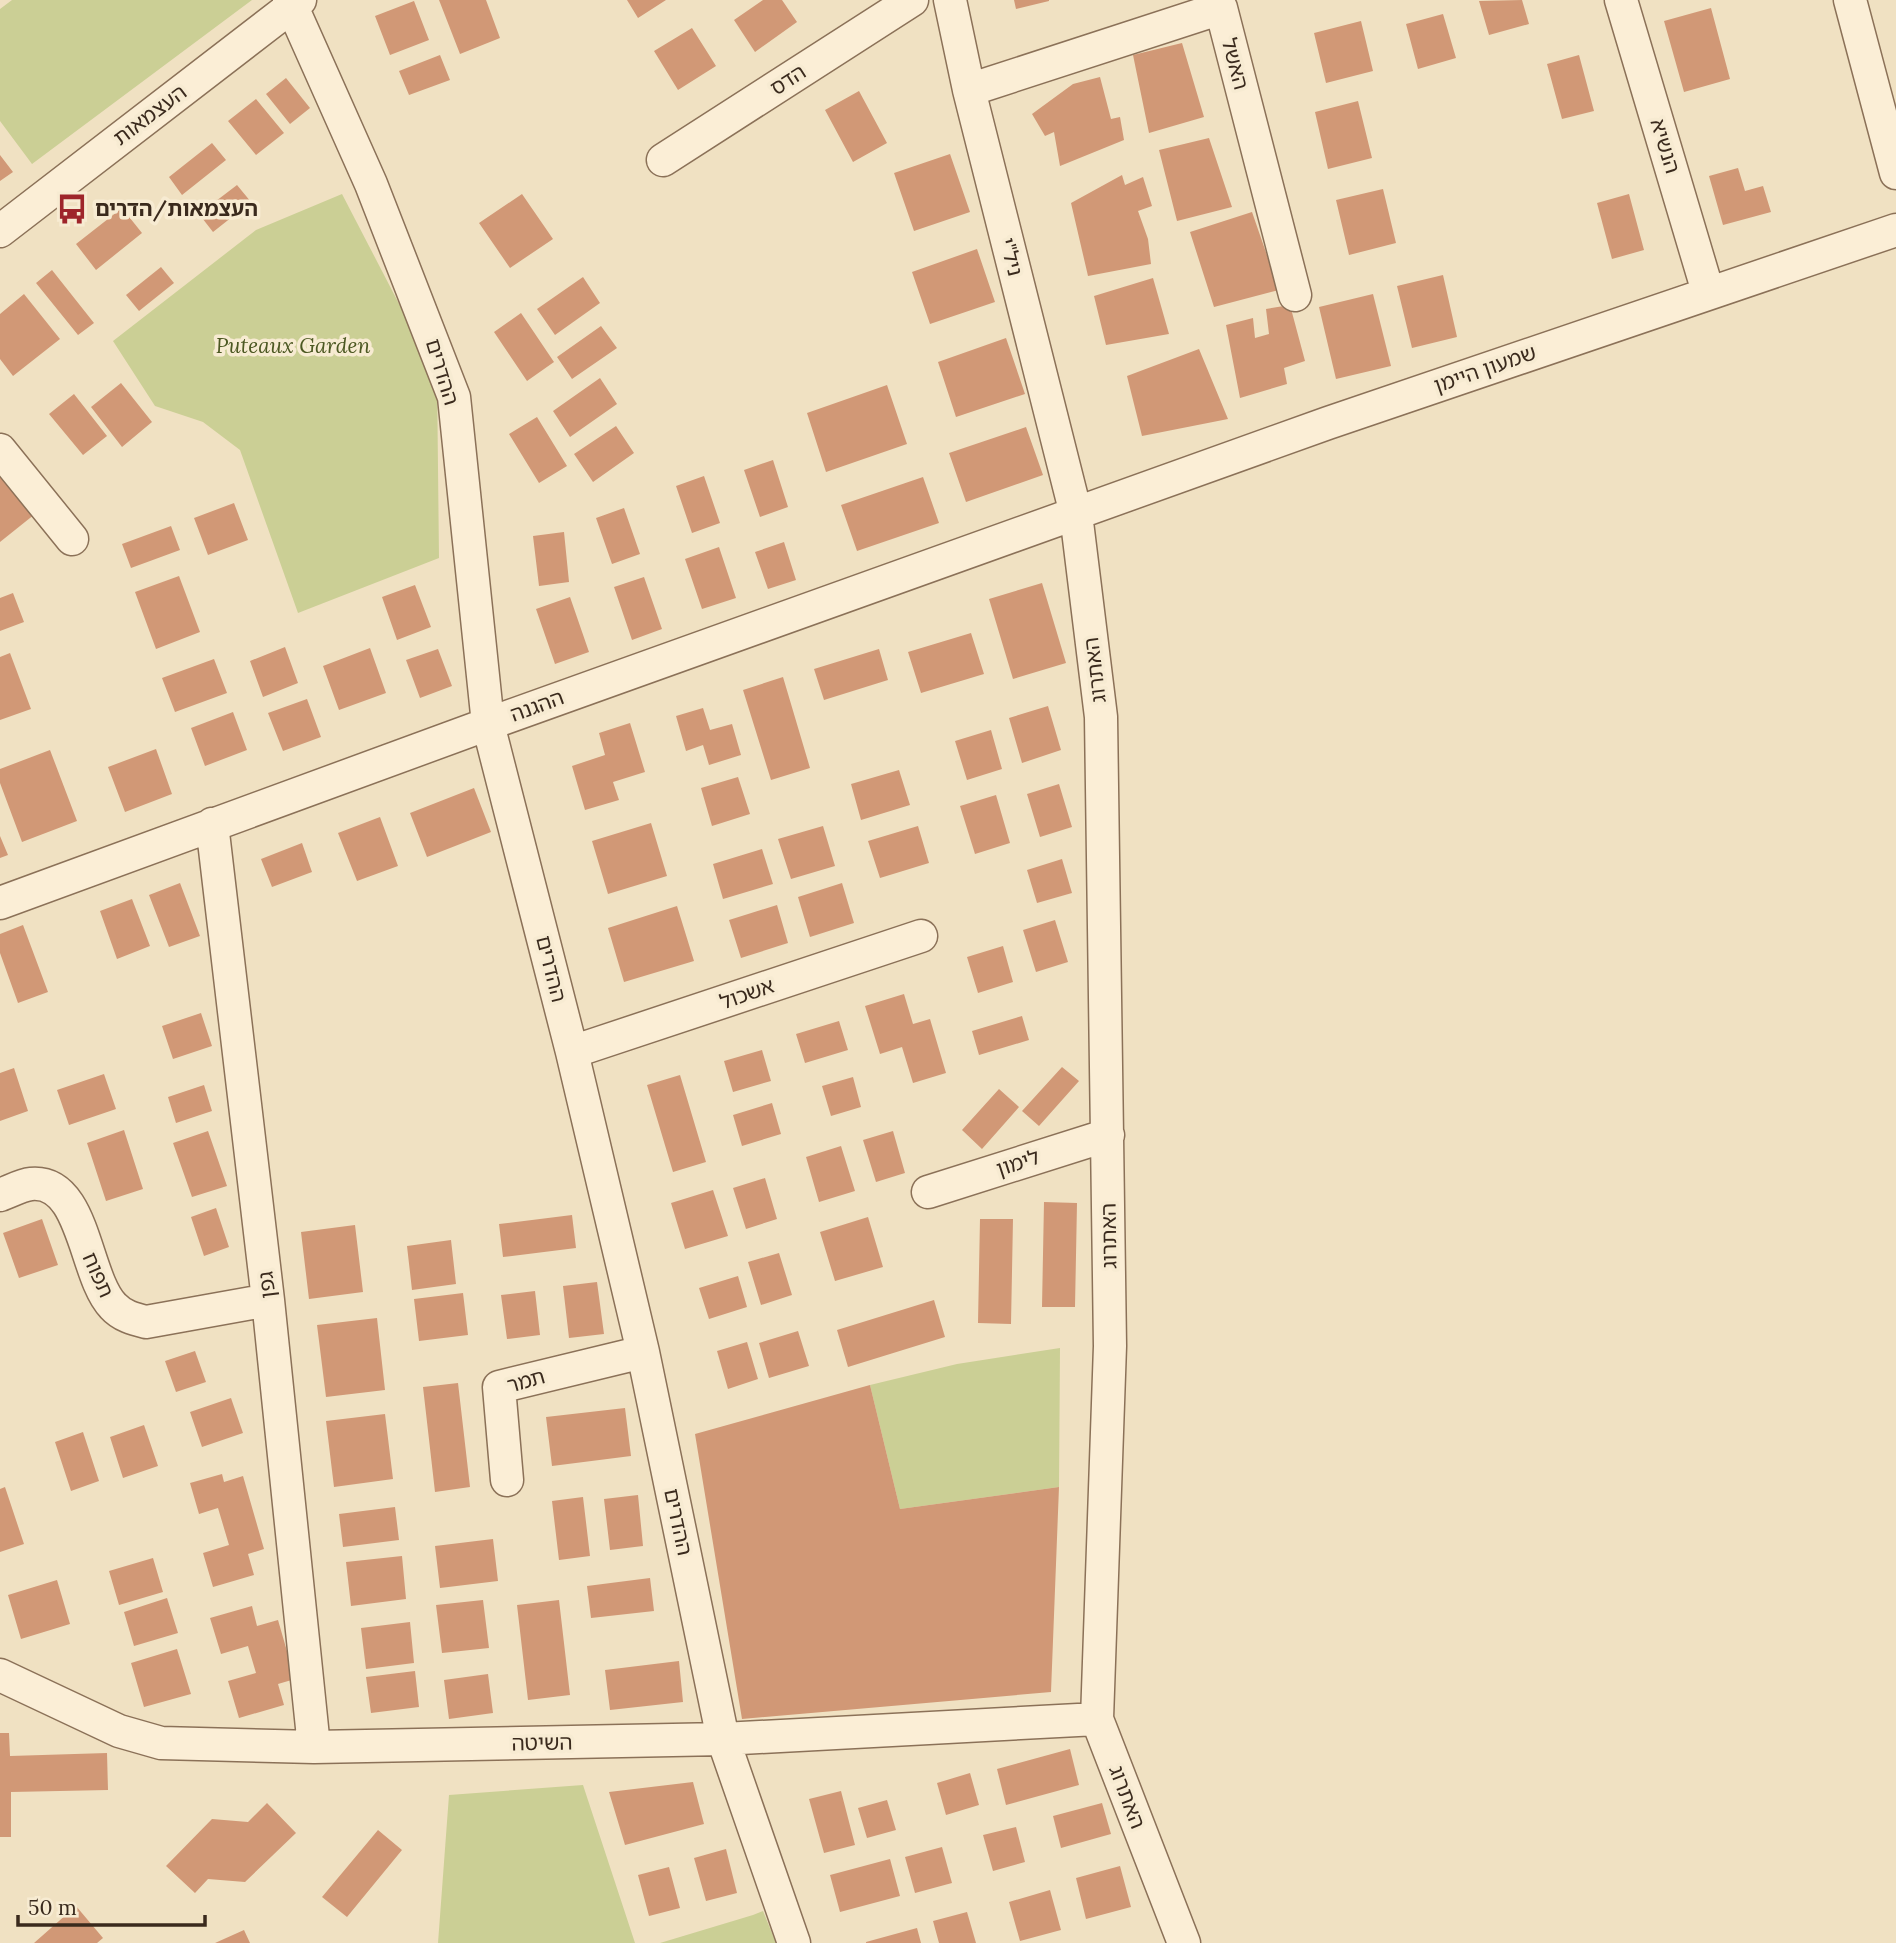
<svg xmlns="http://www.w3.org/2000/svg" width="1896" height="1943" viewBox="0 0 1896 1943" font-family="Lora,'Noto Sans Hebrew',serif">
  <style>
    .green { fill: #cbcf95 }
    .building { fill: #d19876 }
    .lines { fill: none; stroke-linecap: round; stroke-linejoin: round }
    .minor-casing { stroke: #8b7158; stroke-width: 35 }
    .minor { stroke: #fbeed6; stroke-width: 32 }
    .labels { text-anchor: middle; stroke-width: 7; stroke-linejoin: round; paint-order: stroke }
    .street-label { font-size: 21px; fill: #3a2a1d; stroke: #f7ebd2 }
    .poi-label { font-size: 21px; font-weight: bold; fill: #3a2a1d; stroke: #f7ebd2; text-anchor: start }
    .park-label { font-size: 21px; font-style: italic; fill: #4c5822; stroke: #f7ebd2 }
  </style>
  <rect width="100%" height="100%" fill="#f0e1c2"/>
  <!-- green -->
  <path class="green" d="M12 0H252L32 164 0 121V9Z
    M342 194 437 377 439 558 298 613 240 450 203 422 155 406 113 341 256 230Z
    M1060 1348 1059 1487 900 1509 870 1385 957 1364Z
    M583 1785 635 1943H438L449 1795Z
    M763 1911 776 1943H660L753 1915Z"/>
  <!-- building -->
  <path class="building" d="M439 0H486L500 38 460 54Z
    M627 0H666L638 18Z
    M763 0H782L797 22 755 52 734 20Z
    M1014 0H1049V1L1016 9Z
    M1522 0 1529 24 1489 35 1479 1Z
    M414 1 429 40 390 55 375 16Z
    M1711 8 1730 79 1684 92 1664 21Z
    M1443 14 1456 58 1418 69 1406 24Z
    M1361 21 1373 71 1326 83 1314 33Z
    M692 28 716 66 678 90 654 51Z
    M1182 43 1204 117 1149 133 1133 55Z
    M440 55 450 80 409 95 399 71Z
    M1579 55 1594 111 1562 119 1547 64Z
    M1100 77 1111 119 1120 117 1124 140 1060 166 1054 132 1045 136 1032 114 1073 84Z
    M286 78 310 108 290 124 266 94Z
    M859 91 887 143 853 162 825 110Z
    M256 99 284 133 256 155 228 121Z
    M1358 101 1372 158 1328 169 1315 112Z
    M1209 138 1232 207 1177 221 1159 150Z
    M212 143 226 160 182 195 169 177Z
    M950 154 970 212 914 231 894 173Z
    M0 155 13 172 0 181Z
    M1738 168 1745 191 1763 186 1771 212 1723 225 1709 176Z
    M1122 175 1125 185 1143 177 1152 206 1138 211 1148 239 1151 264 1088 276 1071 203Z
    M237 185 251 202 213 232 199 214Z
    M1383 189 1396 243 1349 255 1336 200Z
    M522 194 553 239 510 268 479 223Z
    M1629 194 1644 250 1612 259 1597 203Z
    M122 208 142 233 96 270 76 244Z
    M1252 212 1279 290 1214 307 1190 232Z
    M977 249 995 302 930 324 912 272Z
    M161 267 174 283 139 311 126 295Z
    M52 270 94 323 78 335 36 283Z
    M1443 275 1457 337 1412 348 1397 286Z
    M583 277 600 303 555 335 537 309Z
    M1153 278 1169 334 1106 345 1094 296Z
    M24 294 60 339 13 376 0 359V314Z
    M1373 294 1391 366 1336 379 1319 307Z
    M1290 305 1305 361 1284 368 1287 384 1240 398 1226 325 1253 318 1255 338 1269 334 1266 309Z
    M521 313 554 362 527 381 494 332Z
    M601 326 617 348 572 379 557 357Z
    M1006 338 1025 394 956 417 938 362Z
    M1199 349 1228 419 1142 436 1127 376Z
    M600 378 617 404 570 437 553 411Z
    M121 383 152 422 122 447 91 407Z
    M887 385 907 444 826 472 807 413Z
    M74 394 107 436 83 455 49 414Z
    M537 417 567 466 539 483 509 434Z
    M616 426 634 453 593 482 574 454Z
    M1026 427 1043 475 966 502 949 453Z
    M773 460 788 507 760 517 744 470Z
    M0 471 35 514 0 542Z
    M704 476 720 523 692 533 676 486Z
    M923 477 939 523 857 551 841 505Z
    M234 503 248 540 208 555 194 518Z
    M624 508 640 554 612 564 596 518Z
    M171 526 180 550 131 568 122 544Z
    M564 532 569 582 539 586 533 536Z
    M784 542 796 580 768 589 755 552Z
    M719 547 736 598 702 609 685 559Z
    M179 576 200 632 156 649 135 592Z
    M644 577 662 629 632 640 614 587Z
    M1042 583 1066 663 1013 679 989 599Z
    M415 585 431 627 397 640 382 597Z
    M13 593 24 622 0 631V598Z
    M570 597 589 652 555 664 536 609Z
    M971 633 984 674 921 693 908 652Z
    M285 647 298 683 263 697 250 661Z
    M370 648 386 693 339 710 323 666Z
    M438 649 452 686 420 698 406 660Z
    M879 649 888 680 824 700 814 669Z
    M10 653 31 709 0 720V657Z
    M214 659 227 693 175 712 162 678Z
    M783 677 810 768 771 780 743 690Z
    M307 699 321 737 283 751 268 713Z
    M1048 706 1061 750 1022 763 1009 718Z
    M703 708 710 730 732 724 741 755 709 765 703 745 686 751 676 716Z
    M233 712 247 750 205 766 191 728Z
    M630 723 645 772 613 782 619 800 585 810 572 766 605 755 599 733Z
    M991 730 1002 769 967 780 955 741Z
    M156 749 172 794 125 812 108 767Z
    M50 750 77 821 22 842 0 783V769Z
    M899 770 910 805 861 820 851 784Z
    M738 777 750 814 712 826 701 788Z
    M1059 784 1072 827 1040 837 1027 794Z
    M474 788 491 832 427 857 410 813Z
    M996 795 1010 843 975 854 960 806Z
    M380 817 398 866 357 881 338 833Z
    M651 823 667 876 608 894 592 841Z
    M823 826 835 866 791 879 778 839Z
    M918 826 929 863 880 878 868 841Z
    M0 836 8 855 0 858Z
    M302 843 312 872 272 887 261 859Z
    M762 849 773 884 723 899 713 864Z
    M1062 859 1072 893 1037 903 1027 870Z
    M180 883 200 936 169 947 149 895Z
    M842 883 854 923 810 937 798 897Z
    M132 899 150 946 117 959 100 911Z
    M777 905 788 943 741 958 729 920Z
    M677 906 694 961 624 982 608 928Z
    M1055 920 1068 962 1036 972 1023 930Z
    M23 925 48 992 18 1003 0 953V934Z
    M1003 946 1013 982 978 993 967 957Z
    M904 994 913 1024 930 1019 946 1073 913 1083 902 1047 880 1054 865 1006Z
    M201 1013 212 1046 173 1059 162 1026Z
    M1022 1016 1029 1040 979 1055 972 1031Z
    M839 1021 848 1050 805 1063 796 1034Z
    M762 1050 771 1081 733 1092 724 1061Z
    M1062 1067 1079 1081 1039 1126 1022 1111Z
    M14 1068 28 1111 0 1121V1073Z
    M104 1074 116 1109 69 1125 57 1090Z
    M680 1075 706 1162 673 1172 647 1085Z
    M853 1077 861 1107 831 1116 822 1086Z
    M204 1085 212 1111 176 1123 168 1097Z
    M999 1089 1019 1107 982 1149 962 1130Z
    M772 1103 781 1134 742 1146 733 1115Z
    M124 1130 143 1189 106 1201 87 1143Z
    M208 1131 227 1186 192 1197 173 1143Z
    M893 1131 905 1173 876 1182 863 1140Z
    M841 1146 855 1191 819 1202 806 1157Z
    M765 1178 777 1219 746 1229 733 1188Z
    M713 1190 728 1236 685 1249 671 1203Z
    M1044 1202 1077 1203 1075 1307H1042Z
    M216 1208 229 1247 204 1256 191 1217Z
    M572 1215 576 1248 503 1257 499 1224Z
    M868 1217 883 1267 835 1281 820 1232Z
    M42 1219 58 1265 19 1278 3 1233Z
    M980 1219H1013L1011 1324 978 1323Z
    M355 1225 363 1292 309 1299 301 1232Z
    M451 1240 456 1284 412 1290 407 1246Z
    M779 1253 792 1295 761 1305 748 1262Z
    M738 1276 747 1307 709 1319 699 1288Z
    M597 1282 604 1334 569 1338 563 1286Z
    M535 1291 540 1335 507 1339 501 1295Z
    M463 1293 468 1335 419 1341 414 1299Z
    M934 1300 945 1337 848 1367 837 1330Z
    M377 1318 385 1390 326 1397 317 1325Z
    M798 1331 809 1366 769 1378 759 1343Z
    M747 1342 758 1379 728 1389 717 1351Z
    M195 1351 206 1382 176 1392 165 1361Z
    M458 1383 470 1487 435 1492 423 1387Z
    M870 1385 900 1509 1059 1487 1051 1692 742 1719 695 1434Z
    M231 1398 243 1433 202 1447 190 1412Z
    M625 1408 631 1456 552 1466 546 1417Z
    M385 1414 393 1479 334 1487 326 1421Z
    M144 1425 158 1466 123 1478 110 1437Z
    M83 1432 99 1481 71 1491 55 1442Z
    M222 1474 224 1482 243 1476 264 1549 248 1554 254 1575 213 1587 203 1553 229 1545 218 1508 199 1514 190 1483Z
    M5 1487 24 1544 0 1552V1489Z
    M638 1495 643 1546 610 1550 604 1499Z
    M583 1497 590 1556 559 1560 552 1501Z
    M395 1507 399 1540 343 1547 339 1514Z
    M493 1539 498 1581 440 1588 435 1546Z
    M402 1556 406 1599 351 1606 346 1562Z
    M153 1558 163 1592 119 1605 109 1571Z
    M650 1578 654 1611 591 1618 587 1586Z
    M57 1580 70 1624 21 1639 8 1595Z
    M167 1598 178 1633 134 1646 124 1612Z
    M483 1600 489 1648 442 1653 436 1605Z
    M559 1600 570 1695 528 1700 517 1605Z
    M252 1606 257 1626 278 1620 295 1679 278 1684 284 1705 239 1718 228 1681 256 1673 248 1646 221 1654 210 1618Z
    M410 1622 414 1663 366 1669 361 1628Z
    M177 1649 191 1694 144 1707 131 1663Z
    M679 1661 683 1702 610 1710 605 1670Z
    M415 1671 419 1707 371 1713 366 1677Z
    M488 1674 493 1713 449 1719 444 1680Z
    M0 1733H9L10 1756 107 1753 108 1790 11 1792V1837H0Z
    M1070 1749 1079 1785 1006 1805 997 1769Z
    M970 1773 979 1805 946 1815 937 1783Z
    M693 1782 704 1824 625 1845 609 1792Z
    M841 1791 855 1845 824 1853 809 1799Z
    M887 1800 896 1830 867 1838 858 1808Z
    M267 1803 296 1833 245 1882 208 1879 195 1893 166 1866 212 1819 248 1822Z
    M1102 1803 1111 1834 1061 1848 1053 1816Z
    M1016 1827 1025 1862 993 1871 983 1835Z
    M378 1830 402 1850 347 1917 322 1897Z
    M942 1847 952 1883 915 1893 905 1857Z
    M726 1849 737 1893 706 1901 694 1858Z
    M890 1859 900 1896 840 1912 830 1875Z
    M1120 1866 1131 1907 1086 1919 1076 1878Z
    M669 1867 680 1908 649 1916 638 1875Z
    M1050 1890 1061 1930 1020 1941 1009 1902Z
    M76 1906 103 1938 97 1943H34Z
    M967 1912 976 1943H939L933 1921Z
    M917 1928 921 1943H866V1942Z
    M244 1930 250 1943H215Z"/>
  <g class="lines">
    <!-- minor casing -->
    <g class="minor-casing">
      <path id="minor" d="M289 0 371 184 454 397 488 724 572 1052 643 1352 723 1739 794 1943
        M950 0 969 90 1076 514 1101 717 1110 1346 1097 1719 1184 1943
        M1621 0 1708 292
        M1850 0 1896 173
        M969 90 1221 8 1295 295
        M663 160 912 0
        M0 231 300 0
        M0 450 72 539
        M212 824 268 1300 314 1747
        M0 903 488 724 1328 423 1896 230
        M572 1052 921 936
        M928 1192 1108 1135
        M0 1195C9 1192 21 1185 31 1184 85 1179 84 1276 113 1306 122 1316 134 1319 146 1322L268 1300
        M507 1480 499 1387 643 1352
        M0 1675 119 1731 161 1743 314 1747 723 1739 1097 1719"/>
    </g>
    <!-- minor -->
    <use href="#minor" class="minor"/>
  </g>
  <!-- icons -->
  <defs>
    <g id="bus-bare" transform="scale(2.415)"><path d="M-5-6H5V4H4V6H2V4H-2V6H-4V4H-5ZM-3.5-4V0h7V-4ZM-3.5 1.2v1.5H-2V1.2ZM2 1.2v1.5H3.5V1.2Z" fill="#9e252a" stroke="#f7ebd2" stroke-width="2.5" paint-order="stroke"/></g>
  </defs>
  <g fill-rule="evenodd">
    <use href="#bus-bare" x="72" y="209"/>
  </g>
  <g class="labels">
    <!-- street labels -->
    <g class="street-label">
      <text transform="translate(1235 64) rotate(75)" y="7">האשל</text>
      <text transform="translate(788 80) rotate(-33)" y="7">הדס</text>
      <text transform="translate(150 115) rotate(-37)" y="7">העצמאות</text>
      <text transform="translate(1665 146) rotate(73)" y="7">הנשיא</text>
      <text transform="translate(1011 257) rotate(76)" y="7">ניל"י</text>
      <text transform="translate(1485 369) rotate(-19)" y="7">שמעון היימן</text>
      <text transform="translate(442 372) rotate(73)" y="7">ההדרים</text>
      <text transform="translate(1095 670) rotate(-97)" y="7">האתרוג</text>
      <text transform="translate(537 706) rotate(-20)" y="7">ההגנה</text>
      <text transform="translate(551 969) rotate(76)" y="7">ההדרים</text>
      <text transform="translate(747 994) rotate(-19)" y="7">אשכול</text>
      <text transform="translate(1018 1163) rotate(-18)" y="7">לימון</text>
      <text transform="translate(1109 1236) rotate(-91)" y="7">האתרוג</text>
      <text transform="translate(98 1275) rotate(66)" y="7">תפוח</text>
      <text transform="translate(267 1285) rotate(-97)" y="7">גפן</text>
      <text transform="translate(526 1381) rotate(-16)" y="7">תמר</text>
      <text transform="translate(678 1522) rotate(78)" y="7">ההדרים</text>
      <text transform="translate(542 1743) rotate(-1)" y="7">השיטה</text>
      <text transform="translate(1127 1797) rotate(69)" y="7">האתרוג</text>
    </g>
    <!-- poi labels -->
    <g class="poi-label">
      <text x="95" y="216">העצמאות/הדרים</text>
    </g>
    <!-- park labels -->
    <g class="park-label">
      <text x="293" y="353">Puteaux Garden</text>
    </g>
  </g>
  <!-- scale -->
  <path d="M18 1915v10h187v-10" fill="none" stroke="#3a2a1d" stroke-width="3.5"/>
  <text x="28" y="1915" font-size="21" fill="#3a2a1d" stroke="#f7ebd2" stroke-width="5" paint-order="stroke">50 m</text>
</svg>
